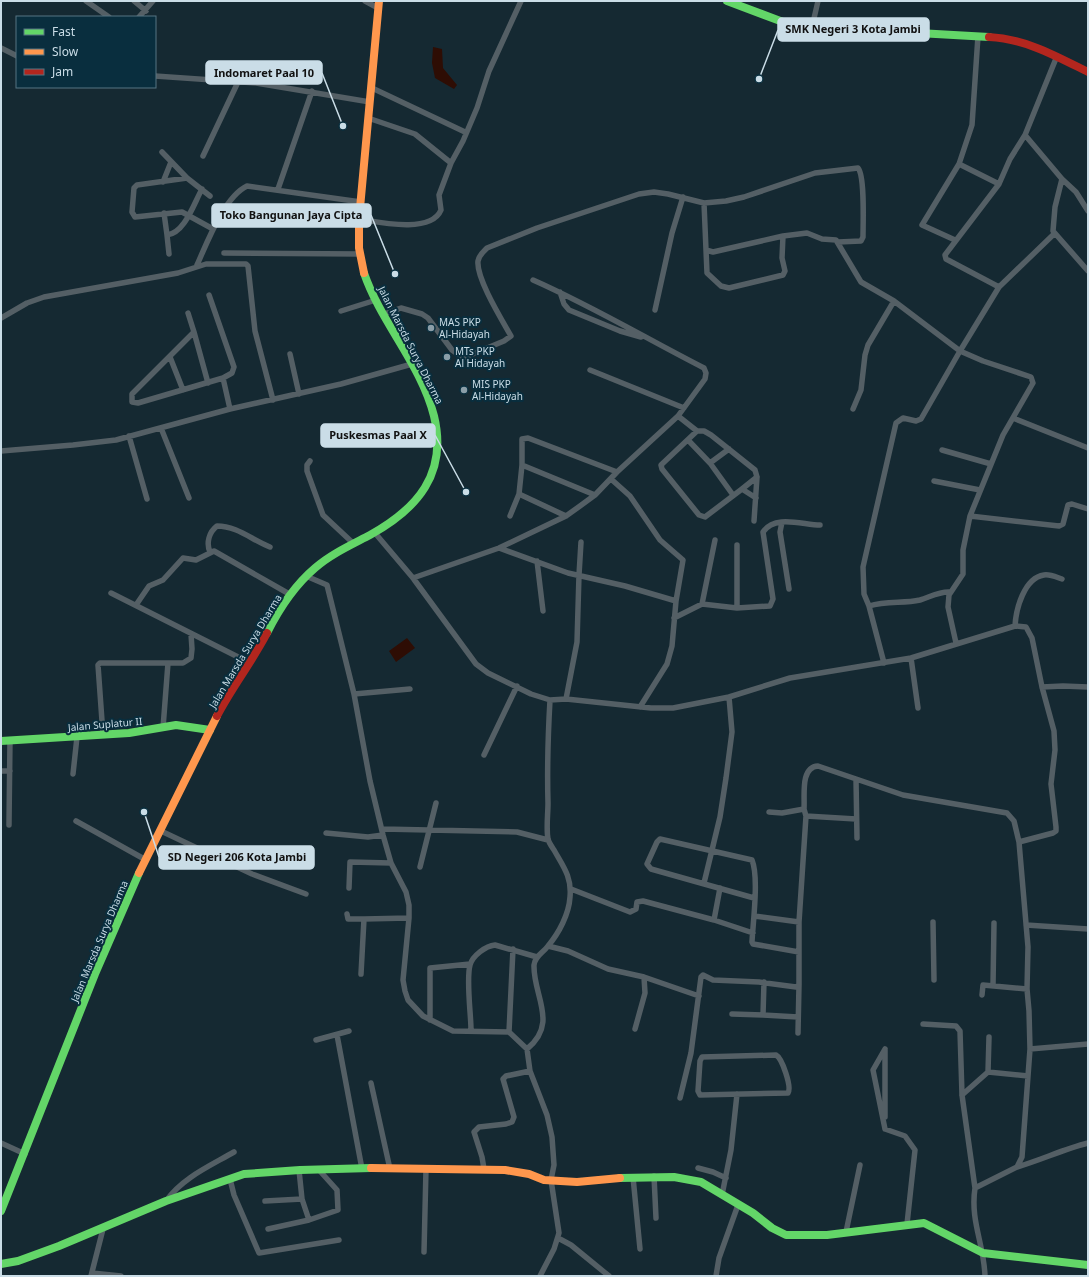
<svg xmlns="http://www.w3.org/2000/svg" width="1089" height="1277" viewBox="0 0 1089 1277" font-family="'Noto Sans',sans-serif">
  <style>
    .water { fill: #2e0d04 }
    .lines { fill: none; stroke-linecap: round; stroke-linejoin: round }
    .street { stroke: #545f65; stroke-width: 5.5 }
    .fast { stroke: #63d668; stroke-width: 8 }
    .slow { stroke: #ff974d; stroke-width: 8 }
    .jam { stroke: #b3261e; stroke-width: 8 }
    .poi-dot { fill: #8b9ea8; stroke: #092e3e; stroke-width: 1.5 }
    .labels { text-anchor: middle; stroke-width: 4; stroke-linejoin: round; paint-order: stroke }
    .poi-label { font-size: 10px; fill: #cadde7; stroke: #092e3e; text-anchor: start }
    .street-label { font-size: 10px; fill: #cadde7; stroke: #092e3e }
    .leader { fill: none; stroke: #cadde7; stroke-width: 1.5 }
    .callout-dot { fill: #cadde7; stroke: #092e3e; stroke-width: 1.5 }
    .callout { fill: #cadde7; stroke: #cadde7; stroke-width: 1.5 }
    .callout-label { font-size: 11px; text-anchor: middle; font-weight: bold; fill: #111 }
  </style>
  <rect width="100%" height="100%" fill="#152932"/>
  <!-- water -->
  <path class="water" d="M433 47 442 49 443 68 457 85 454 89 435 78 432 63Z
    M407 638 415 648 396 662 389 651Z"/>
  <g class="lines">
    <!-- street -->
    <path class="street" d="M86 1 109 17
      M134 1 146 11
      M365 1 378 8
      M139 17 153 1
      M812 27 818 1
      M978 36 972 125 959 164 999 184
      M1 48 17 56
      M1057 56 1025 135 1062 179 1055 207 1053 231 1088 271
      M155 76 256 83 370 102
      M372 88 465 132
      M162 152 187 178
      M203 156 238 82
      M451 163 463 141 477 108 489 71 521 1
      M1062 179 1076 192 1088 211
      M163 182 171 162
      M278 189 312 91
      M210 196 187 178 137 185 134 188 132 212 135 217 182 212 213 229
      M704 203 706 250 713 252 783 236 807 233 822 239 836 240 861 282 894 301 960 351 983 361 1031 377 1033 383 1003 435 970 516 963 550V574L949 595 948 607 956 643
      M164 213 167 235C185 233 194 203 202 189
      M359 219C378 222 431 234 441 210L439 195 451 163 415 134 368 118
      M167 235 169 254
      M955 240 922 225 959 164
      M706 250 707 273 721 286 729 288 783 275 785 271 782 258 783 236
      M224 253 360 254
      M197 265C207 243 224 197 247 186L361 202
      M999 287 946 259 945 255 999 184 1010 159 1025 135
      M560 292 564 304 569 310 620 331 641 337
      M209 295 234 367 232 373 223 378
      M655 310 672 233 683 197
      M341 311 376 300
      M188 313 194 332 132 394V402L138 403 223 378 230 409
      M384 314 401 308 422 314 428 318 452 350 463 358 504 341 511 336C502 320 476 278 478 261 479 255 483 252 487 248L537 228 639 194 654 192 668 194 704 203 726 201 744 197 815 173 858 168C865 176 863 224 863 237L861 241 838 242
      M1 318 27 303 44 297 178 273 206 264H246L248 266 255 331 273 400
      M194 332 208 383
      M290 354 299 394
      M170 357 183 390
      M590 370 684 408
      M853 409 861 390 865 355 868 345 894 301
      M678 416 697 431H704L711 435 755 470 757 477 754 521
      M1013 418 1088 448
      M161 428 189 498
      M697 431 661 465 662 469 699 515 705 517 742 489 756 498
      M129 436 147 499
      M688 440 710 463 733 495
      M942 450 991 464
      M1 451 73 445 116 440 230 409 341 384 412 364
      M310 461 307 465V471L323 515 354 544
      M710 463 729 449
      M522 465V439L528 438 617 472
      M611 479 630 496 660 540 683 560 676 601
      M934 481 980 490
      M742 489 757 477
      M519 494 566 516
      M510 516 519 494 522 465 595 495
      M970 516 1059 526 1063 524 1068 505 1072 504 1088 509
      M782 522 780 532 789 589
      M375 533 413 578 476 664 488 673 531 694 550 700 566 699 651 708H673L729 697 790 678 911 658 1015 626 1026 627 1032 638 1042 687 1054 731 1055 750 1051 784 1056 827V831L1053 833 1019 842
      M499 548 568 573 625 586 676 601 672 646 667 664 640 707
      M210 552C206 543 209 532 217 526 237 526 252 540 270 547
      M537 561 543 611
      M306 576 327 585 354 694 370 781 383 835 391 863 406 892 409 905V918L403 980 405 991 408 1000 423 1016 453 1031 509 1032 527 1049C559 1023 533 996 534 965 535 956 543 953 548 946 559 933 569 914 570 897 572 877 563 866 554 850 552 847 549 843 548 839 546 828 548 815 548 803 547 768 548 735 550 700
      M413 578 499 548 566 516 580 506 595 495 617 472 678 416 705 379 706 373 704 368C647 339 592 306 533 280
      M111 593 250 663
      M702 604 737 608 770 606 773 599 763 532C775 514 803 525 820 525
      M136 605 149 586 163 580 183 558 196 560 214 551 291 595
      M869 606C887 600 903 604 920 600 930 597 940 591 950 592
      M737 608V545
      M674 618 702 604 715 540
      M1015 626C1016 609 1024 578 1044 575 1050 574 1056 577 1062 579
      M911 658 918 708
      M168 663H183L191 658 192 649 191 634
      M884 663 869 606 864 594 863 567 896 423 903 418 916 421 921 419 960 351 999 287 1054 234
      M1042 687 1063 686 1088 687
      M354 694 410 689
      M566 699 577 642 579 575 581 542
      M103 735 98 665 100 663H168L163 728
      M484 755 517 686
      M1 771H10
      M73 774 77 737
      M856 779 857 838
      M804 809C805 796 800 767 818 766L903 795 1007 813 1014 821 1019 842 1028 947 1027 989 1029 1011 1030 1049 1022 1157 1017 1167 975 1188C970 1221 984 1244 985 1276
      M769 812 782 813 804 809 806 816 856 819
      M76 821 146 860
      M9 825 10 740
      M382 829 517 832 548 840
      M161 831 252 874 306 894
      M326 833 368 837 383 835
      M420 867 436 803
      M704 883 720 817 726 778 732 732 729 697
      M349 888 350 862 391 863
      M571 889 630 912 636 909 637 902 643 901 714 920 720 888
      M754 898 651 869 647 864 657 842 660 839 752 860C759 877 753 922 752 942L753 944 799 952
      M347 914 348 919H364
      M754 916 799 922
      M714 920 753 933
      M933 922 934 980
      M1026 925 1088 929
      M548 946 568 951 608 969 644 977 699 996
      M361 974 364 919 409 918
      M764 982 763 1015 798 1017
      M993 986 994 923
      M982 995 983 985 1027 989
      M732 1014 763 1015
      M430 1020V968L470 964
      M923 1024 956 1026 960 1031 962 1095 975 1188
      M635 1029 645 993 644 977
      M471 1030C471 1014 466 980 470 965 473 955 486 946 495 945L537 957
      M509 1032 513 949
      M798 1033 799 985
      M337 1035 362 1169
      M316 1040 349 1031
      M527 1049 530 1071 547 1115 552 1137 554 1165 551 1180 559 1233 554 1249 540 1276
      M1030 1049 1088 1044
      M776 1055C782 1058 792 1087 788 1093L700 1095 698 1091 700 1061 702 1057Z
      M988 1072 989 1037
      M371 1083 390 1169
      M962 1095 988 1072 1028 1076
      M680 1098 691 1053 701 977 703 975 713 980 759 982 796 987 799 985V922L806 816
      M885 1117V1050
      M885 1129 905 1136 915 1150 907 1224
      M885 1129 873 1070 885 1049
      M1 1143 25 1154
      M1017 1167C1041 1160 1064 1149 1088 1143
      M698 1168 713 1172 726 1178
      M484 1169 482 1157 474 1132 479 1127 506 1124 512 1122 514 1117 503 1079 506 1076 530 1071
      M299 1170 302 1199 309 1220
      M654 1176 656 1218
      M633 1177 640 1249
      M230 1179 234 1195 259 1253 339 1240
      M722 1195 731 1150 737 1094
      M166 1201C182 1178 210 1166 234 1152
      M265 1201 302 1199
      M268 1229 309 1220 338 1210 337 1190 319 1170
      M846 1232 860 1165
      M558 1238 571 1245 609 1276
      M424 1252 426 1169
      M92 1273 121 1276
      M91 1276 103 1229
      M716 1276 719 1258 738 1205"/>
    <!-- fast -->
    <path class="fast" d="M727 1 783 22 812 27 989 37
      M267 633C279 609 295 585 315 568 331 554 351 545 370 535 417 509 448 474 434 416 421 364 381 323 364 273
      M1 741 129 733 176 725 210 730
      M620 1178 674 1177 701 1182 753 1213 772 1228 786 1235H827L924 1223 983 1253 1088 1265
      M1 1211 95 974 139 873
      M1 1264 18 1261 59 1246 166 1201 244 1174 300 1170 371 1168"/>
    <!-- slow -->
    <path class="slow" d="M364 273 359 248V219L379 1
      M139 873 217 716
      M371 1168 505 1170 529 1174 544 1180 577 1182 620 1178"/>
    <!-- jam -->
    <path class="jam" d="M989 37C1026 39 1056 56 1088 72
      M217 716C232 687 252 662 267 633"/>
  </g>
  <!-- markers -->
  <g class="poi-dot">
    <circle cx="431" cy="328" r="4"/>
    <circle cx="447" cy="357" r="4"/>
    <circle cx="464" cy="390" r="4"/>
  </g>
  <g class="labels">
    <!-- poi labels -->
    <g class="poi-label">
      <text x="439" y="326">MAS PKP<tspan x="439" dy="12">Al-Hidayah</tspan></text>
      <text x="455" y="355">MTs PKP<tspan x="455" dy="12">Al Hidayah</tspan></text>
      <text x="472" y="388">MIS PKP<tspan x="472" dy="12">Al-Hidayah</tspan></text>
    </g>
    <!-- street labels -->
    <g class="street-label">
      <text transform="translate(411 345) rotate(63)" y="4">Jalan Marsda Surya Dharma</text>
      <text transform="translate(245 651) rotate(-59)" y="4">Jalan Marsda Surya Dharma</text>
      <text transform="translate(105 724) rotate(-5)" y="4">Jalan Suplatur II</text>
      <text transform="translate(99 941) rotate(-67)" y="4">Jalan Marsda Surya Dharma</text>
    </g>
  </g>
  <!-- callouts -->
  <path class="leader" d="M759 79L778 30M343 126L322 73M395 274L371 215M466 492L435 435M144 812L159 857"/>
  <g class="callout-dot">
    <circle cx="759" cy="79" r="4"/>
    <circle cx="343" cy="126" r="4"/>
    <circle cx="395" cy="274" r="4"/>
    <circle cx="466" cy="492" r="4"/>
    <circle cx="144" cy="812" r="4"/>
  </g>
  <g class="callout">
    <rect x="778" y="18" width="151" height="23" rx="4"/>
    <rect x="206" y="61" width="116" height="23" rx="4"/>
    <rect x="212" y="204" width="159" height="23" rx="4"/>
    <rect x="321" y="424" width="114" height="23" rx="4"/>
    <rect x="159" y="846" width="155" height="23" rx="4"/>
  </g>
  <g class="callout-label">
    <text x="853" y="33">SMK Negeri 3 Kota Jambi</text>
    <text x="264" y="77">Indomaret Paal 10</text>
    <text x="291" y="219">Toko Bangunan Jaya Cipta</text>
    <text x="378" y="439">Puskesmas Paal X</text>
    <text x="237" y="861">SD Negeri 206 Kota Jambi</text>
  </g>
  <!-- border -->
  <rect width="1089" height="1277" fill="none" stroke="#cadde7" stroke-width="4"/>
  <!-- legend -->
  <rect x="16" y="16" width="140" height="72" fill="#092e3e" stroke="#567482"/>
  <rect x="24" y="29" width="20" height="6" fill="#63d668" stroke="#567482"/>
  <text x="52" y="36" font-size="12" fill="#cadde7">Fast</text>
  <rect x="24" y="49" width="20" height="6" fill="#ff974d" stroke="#567482"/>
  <text x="52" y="56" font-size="12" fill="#cadde7">Slow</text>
  <rect x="24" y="69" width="20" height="6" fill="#b3261e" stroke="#567482"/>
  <text x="52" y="76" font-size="12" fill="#cadde7">Jam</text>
</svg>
